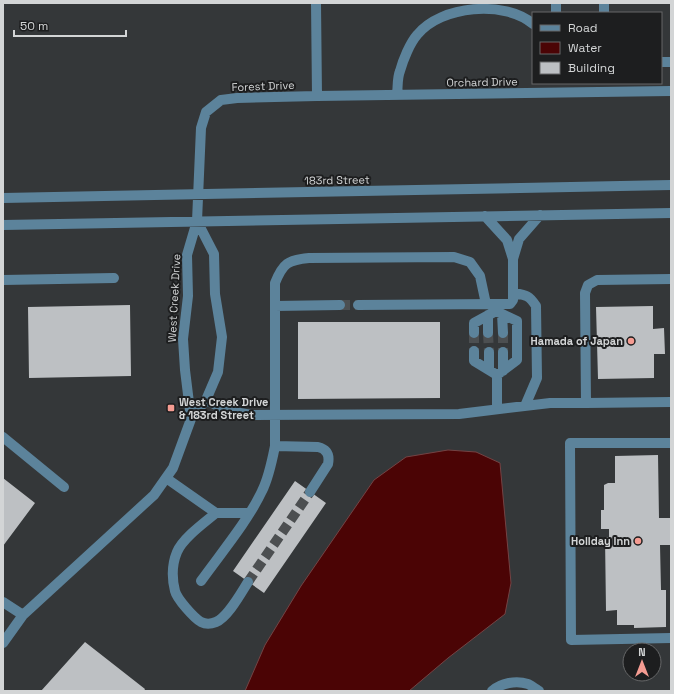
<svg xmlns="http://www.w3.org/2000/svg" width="674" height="694" viewBox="0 0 674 694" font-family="'Space Grotesk',sans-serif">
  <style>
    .water { fill: #4b0405; stroke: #744344 }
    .building { fill: #bdc0c3 }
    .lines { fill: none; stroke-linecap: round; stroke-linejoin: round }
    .minor-tunnel { stroke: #4c4f51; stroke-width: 10; stroke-dasharray: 10 5; stroke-linecap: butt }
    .minor { stroke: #5c839b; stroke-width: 10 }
    .poi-dot { fill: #f59c92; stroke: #1d1e1f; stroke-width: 1.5 }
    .labels { text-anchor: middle; stroke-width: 4; stroke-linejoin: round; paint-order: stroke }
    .street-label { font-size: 11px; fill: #d3d5d6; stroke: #1d1e1f }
    .poi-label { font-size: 11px; font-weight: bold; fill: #d3d5d6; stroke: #1d1e1f; text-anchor: end }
  </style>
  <rect width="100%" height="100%" fill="#343739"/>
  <!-- water -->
  <path class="water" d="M448 450 476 452 500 463 511 583 505 614 448 658 409 691H245L265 645 301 586 374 480 406 457Z"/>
  <!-- building -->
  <path class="building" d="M130 305 131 376 29 378 28 307Z
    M653 306V329L664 328 665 354H654V378L598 379 596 307Z
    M298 322H440V398L298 399Z
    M658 455 659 518H671V545H660L661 590H666V627L634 628V625H617V610L606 611 605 537H609V529H601V510H604V485L608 483H615V456Z
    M3 478 35 503 3 546Z
    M295 481 326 503 264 593 233 571Z
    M85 642 145 689 144 691H41Z"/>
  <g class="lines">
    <!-- minor-tunnel -->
    <path class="minor-tunnel" d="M340 305H358
      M474 333V351
      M488 333 489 352
      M503 333V352
      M248 582 310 492"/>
    <!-- minor -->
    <path class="minor" d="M556 3V13
      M604 3V13
      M661 62H671
      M397 95C398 87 397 78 400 71 403 60 410 43 417 35 441 5 505 0 533 24
      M317 96 671 91
      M3 198 671 185
      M485 216 507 240 513 259V300L510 304H496V311
      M3 225 671 213
      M513 259 519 239 540 215
      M671 279 597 280 588 285 585 293 586 403 671 402
      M3 280 114 278
      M513 293C526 295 529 295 536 306L537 378 525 406
      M358 305 496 304
      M275 306 340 305
      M496 311 517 321V360L497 375
      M502 314 503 333
      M488 315V333
      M474 333V323L496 311
      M474 351V361L497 375
      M489 352V370
      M503 352V371
      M497 375V409
      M206 400 228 411 252 415 459 414 550 403H586
      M191 419 185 370 183 339 188 296 187 255 197 221 201 128 206 112 221 100 237 98 317 96 316 3
      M3 437 64 487
      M671 443H570L571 640 671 638
      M275 446 318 447C326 449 330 454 328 464L310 492
      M166 478 216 513H249
      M216 513C204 523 183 538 177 552 172 564 172 579 175 591 177 599 194 618 201 622 205 624 211 624 216 622 228 617 241 593 248 582
      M201 581C221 553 248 521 262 491 269 477 272 461 275 446V283C283 263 288 260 309 258L454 257 470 262 480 276 486 304
      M3 602 23 615
      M3 643 23 615 154 495 173 468 191 419 206 400 218 372 222 337 215 294 214 254 197 221
      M492 691C501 683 516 680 528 684 532 686 536 689 539 691"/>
  </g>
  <!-- markers -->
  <g class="poi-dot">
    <circle cx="631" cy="341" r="4"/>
    <rect x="167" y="404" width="8" height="8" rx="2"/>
    <circle cx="638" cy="541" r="4"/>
  </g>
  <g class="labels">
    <!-- street labels -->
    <g class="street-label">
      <text transform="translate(482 82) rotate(-1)" y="4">Orchard Drive</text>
      <text transform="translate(263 86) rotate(-2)" y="4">Forest Drive</text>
      <text transform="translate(337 180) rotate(-1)" y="4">183rd Street</text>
      <text transform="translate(174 298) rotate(-87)" y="4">West Creek Drive</text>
    </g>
    <!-- poi labels -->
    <g class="poi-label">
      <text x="623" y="345">Hamada of Japan</text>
      <text x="179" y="406" text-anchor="start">West Creek Drive<tspan x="179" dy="13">&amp; 183rd Street</tspan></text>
      <text x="630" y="545">Holiday Inn</text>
    </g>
  </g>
  <!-- border -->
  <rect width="674" height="694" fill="none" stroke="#d3d5d6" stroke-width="8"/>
  <!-- legend -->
  <rect x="532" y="12" width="130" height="72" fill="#1d1e1f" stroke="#666768"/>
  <rect x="540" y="25" width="20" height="6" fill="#5c839b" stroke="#666768"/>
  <text x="568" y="32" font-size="12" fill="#d3d5d6">Road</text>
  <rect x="540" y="42" width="20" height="12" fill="#4b0405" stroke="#666768"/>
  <text x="568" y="52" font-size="12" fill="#d3d5d6">Water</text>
  <rect x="540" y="62" width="20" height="12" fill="#bdc0c3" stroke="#666768"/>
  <text x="568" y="72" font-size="12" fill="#d3d5d6">Building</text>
  <!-- north arrow -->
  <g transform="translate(642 662)"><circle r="19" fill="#1d1e1f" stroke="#666768"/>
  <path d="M0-3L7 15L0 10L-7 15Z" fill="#f59c92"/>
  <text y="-6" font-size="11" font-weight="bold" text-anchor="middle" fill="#d3d5d6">N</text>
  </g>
  <!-- scale -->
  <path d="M14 30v6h112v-6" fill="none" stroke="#d3d5d6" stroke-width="2"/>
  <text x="20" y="30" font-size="12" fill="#d3d5d6" stroke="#1d1e1f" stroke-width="3" paint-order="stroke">50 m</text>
</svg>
